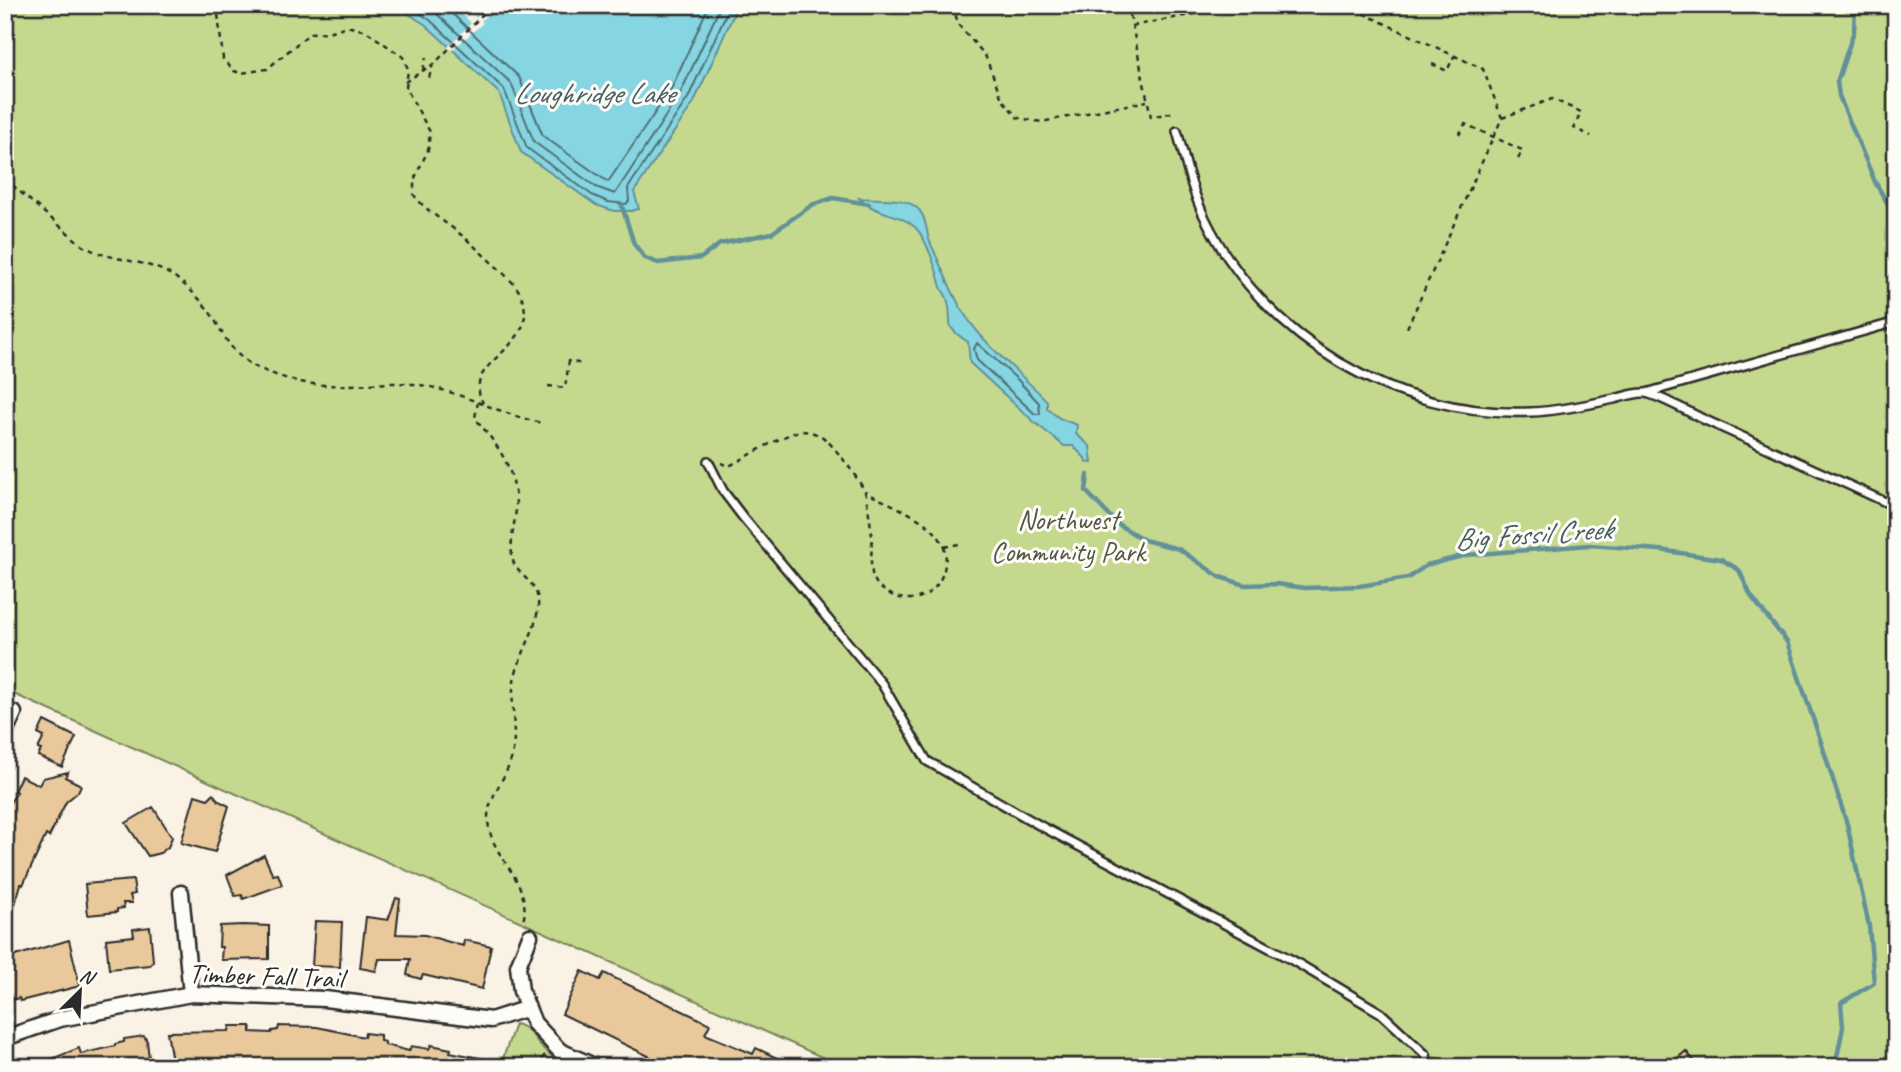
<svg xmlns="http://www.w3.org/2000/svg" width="1901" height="1072" viewBox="0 0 1901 1072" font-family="Caveat,sans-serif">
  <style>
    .green { fill: #c5d98e; stroke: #78825c; stroke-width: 2 }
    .water { fill: #86d5e2; stroke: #629199; stroke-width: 2 }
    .pier { fill: #f9f2e5 }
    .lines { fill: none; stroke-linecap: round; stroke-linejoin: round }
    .shore { stroke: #4f6f74; stroke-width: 2 }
    .stream { stroke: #629199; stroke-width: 4.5 }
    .building { fill: #e9c99b; stroke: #2b2b2b; stroke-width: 2 }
    .lane-casing { stroke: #2b2b2b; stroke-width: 12 }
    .street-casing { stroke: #2b2b2b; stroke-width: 19 }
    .path { stroke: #2b2b2b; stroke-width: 2.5; stroke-dasharray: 5 5; stroke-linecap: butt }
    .lane { stroke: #fdfcf7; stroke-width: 7 }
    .street { stroke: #fdfcf7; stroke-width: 14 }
    .labels { text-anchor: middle; stroke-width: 6; stroke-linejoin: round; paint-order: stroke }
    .park-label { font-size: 28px; fill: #525644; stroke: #fdfcf7 }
    .street-label { font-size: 28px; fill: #2b2b2b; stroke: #fdfcf7 }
    .water-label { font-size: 30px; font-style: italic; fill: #465e62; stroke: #fdfcf7 }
  </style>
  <rect width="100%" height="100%" fill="#f9f2e5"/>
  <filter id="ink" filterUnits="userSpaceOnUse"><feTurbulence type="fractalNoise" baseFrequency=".0143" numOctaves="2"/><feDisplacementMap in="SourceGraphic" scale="14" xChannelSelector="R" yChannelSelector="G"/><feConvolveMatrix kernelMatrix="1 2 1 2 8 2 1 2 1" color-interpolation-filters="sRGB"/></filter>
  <g filter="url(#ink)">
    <!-- green -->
    <path class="green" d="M5 5H1896V1067H844L5 690Z
      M515 1024C531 1027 534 1041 546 1051 550 1055 555 1058 560 1061L558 1067H500Z"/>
    <!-- water -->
    <path class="water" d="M395 5H738L694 102 634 192 639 209 631 211H614L596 205 521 152 499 93 426 25Z
      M859 198C878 200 907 195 920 211 927 220 926 232 930 242 940 264 950 289 962 310 984 346 1019 371 1047 401V408L1059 418 1077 425 1076 434 1090 446 1092 463 1086 462 1085 458 1073 446H1064L1033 421 970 363 968 342C941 324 954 325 948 302 947 296 943 292 941 287 937 271 927 240 916 228 900 212 875 215 859 198Z"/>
    <!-- pier -->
    <path class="pier" d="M488 5 495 6 481 21 483 23 452 50 450 49 448 47 471 23 463 15 470 11 476 18Z"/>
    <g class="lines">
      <!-- shore -->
      <path class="shore" d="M408 5 430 20 504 89 527 148 592 195 608 202 626 204 629 201 628 188 688 98 730 5
        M424 5 436 13 511 83 534 142 596 187 615 194 680 94 721 5
        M443 5 519 77 543 136 608 182 671 89 709 5
        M977 343 1017 379 1039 403 1040 414H1035L977 360 974 349Z"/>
      <!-- stream -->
      <path class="stream" d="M1855 5 1854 31 1837 82 1839 96 1875 182 1896 218
        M622 206 634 244 645 258 658 263 701 258 720 244 772 233 812 205 833 198 869 204
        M1088 475 1086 491 1116 523 1144 540 1179 549 1220 577 1245 585 1276 584 1305 588 1360 586 1408 578 1427 565 1467 555 1589 545 1660 550 1721 559 1739 570 1751 596 1787 642 1822 745 1847 824 1869 926 1874 983 1841 1003 1843 1027 1835 1067"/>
    </g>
    <!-- building -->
    <path class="building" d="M44 721 76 737 62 767 38 756 41 750 38 749 44 737 38 734Z
      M68 772 65 777 81 785 78 792 66 802 49 837 46 835 23 885 21 884 9 925H5V810L17 792 14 791 21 776 39 785 43 778Z
      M213 794 219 801 229 806 215 852 181 843 195 795 208 799Z
      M153 807 172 837 168 847 160 853 148 856 126 823Z
      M264 855 273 875 278 874 282 885 243 899 242 895 235 896 227 875Z
      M133 880 135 894 130 895 132 903H123L124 908 117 909V912L88 915 85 884Z
      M396 898 400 899 396 934 425 935 463 946 464 940 491 946 482 989 423 975 421 979 407 975 410 959H379L376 971 360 968 366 917 388 920Z
      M315 921 342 922 340 967 312 966Z
      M243 925 269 926V959L221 960 222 947H219L220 926Z
      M150 927 153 961 150 965 109 969 106 939 134 936 133 929Z
      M69 940 80 986 20 1001 19 998 5 1002V959Z
      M582 971 600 980 604 973 710 1024 705 1034 753 1054 756 1048 796 1067H671L562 1014Z
      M230 1026H251V1032L271 1033 272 1031 278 1030 279 1026 317 1027 364 1037 365 1033 380 1035V1041L385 1042V1045L409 1051 411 1046 429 1049 431 1045 451 1049 450 1052 495 1061 494 1067H173L167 1032 229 1031Z
      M144 1036 147 1041 150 1067H32L79 1048 81 1054 115 1046V1044L124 1042V1039Z
      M1686 1051 1699 1067H1667Z"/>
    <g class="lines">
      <!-- lane casing -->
      <g class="lane-casing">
        <path id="lane" d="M1177 131C1185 159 1191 189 1204 216 1262 338 1396 418 1531 412 1558 411 1587 405 1614 399 1623 397 1636 392 1645 393 1656 394 1691 413 1703 419 1767 448 1832 477 1896 507
          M1646 393 1896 322
          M708 461 723 491 742 516 882 684 927 761 1039 825 1292 960 1381 1013 1426 1055 1429 1067"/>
      </g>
      <!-- street casing -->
      <g class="street-casing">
        <path id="street" d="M5 732 14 713
          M181 893 191 994
          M530 936 518 966 521 991 534 1023 560 1051 596 1067
          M5 1038 60 1019 191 994 325 999 491 1020 528 1008"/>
      </g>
      <!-- path -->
      <path class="path" d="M217 5 223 59 234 71 241 73 267 69 310 33 328 32 347 26 366 31 403 57 408 69 406 88 430 132 428 150 414 180V195C425 210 441 219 455 230 471 242 484 256 499 269 508 278 518 286 522 298 541 351 459 359 483 403
        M956 5V17L961 28 985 55 1002 99 1018 118 1042 122 1147 101
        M1128 5 1151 117 1174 112
        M1345 5 1483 69 1502 118 1407 328
        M1132 26 1242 5
        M1432 64 1447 71 1454 56
        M423 70 426 57
        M429 78 433 64
        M405 82 435 63 491 6
        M1502 118 1552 99 1581 112 1574 128 1591 136
        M1459 135 1465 124 1522 150 1517 162
        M5 179 82 245C112 264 152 257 181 282 192 291 205 304 213 317 226 339 233 356 258 368 278 377 302 384 324 385 358 387 393 379 426 386 466 394 502 415 542 423
        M548 386 565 388 569 361 582 364
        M478 402 475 418C499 447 516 469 516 508 515 523 510 540 512 555 513 573 533 579 537 595 544 619 518 656 514 681 510 706 517 732 512 756 507 778 487 797 488 820 490 859 533 879 523 923
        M721 463 729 466C746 458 785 433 801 431 808 431 815 433 821 436 832 442 863 484 866 495 868 508 871 524 872 538 872 564 864 583 894 596 906 601 919 600 930 592 938 586 943 576 945 565 953 525 894 507 865 492
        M944 547 959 544
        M536 1067 545 1055"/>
      <!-- lane -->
      <use href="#lane" class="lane"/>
      <!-- street -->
      <use href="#street" class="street"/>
    </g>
  </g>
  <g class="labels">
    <!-- park labels -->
    <g class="park-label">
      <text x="1068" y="529">Northwest<tspan x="1068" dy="32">Community Park</tspan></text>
    </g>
    <!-- street labels -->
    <g class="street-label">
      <text transform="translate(266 975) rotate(2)" y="10">Timber Fall Trail</text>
    </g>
    <!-- water labels -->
    <g class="water-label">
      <text x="594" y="103">Loughridge Lake</text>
      <text transform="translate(1533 534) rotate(-4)" y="10">Big Fossil Creek</text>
    </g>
  </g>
  <!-- margin -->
  <rect width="1901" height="1072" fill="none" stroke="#fdfcf7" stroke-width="28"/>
  <rect x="14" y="14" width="1873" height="1044" fill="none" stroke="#2b2b2b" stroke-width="2.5" filter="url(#ink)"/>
  <!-- north arrow -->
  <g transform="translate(80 991) rotate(24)" stroke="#fdfcf7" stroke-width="5" paint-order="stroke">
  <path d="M0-5L12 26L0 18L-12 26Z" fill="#2b2b2b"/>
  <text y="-10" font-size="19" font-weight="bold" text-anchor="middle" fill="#2b2b2b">N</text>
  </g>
</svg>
